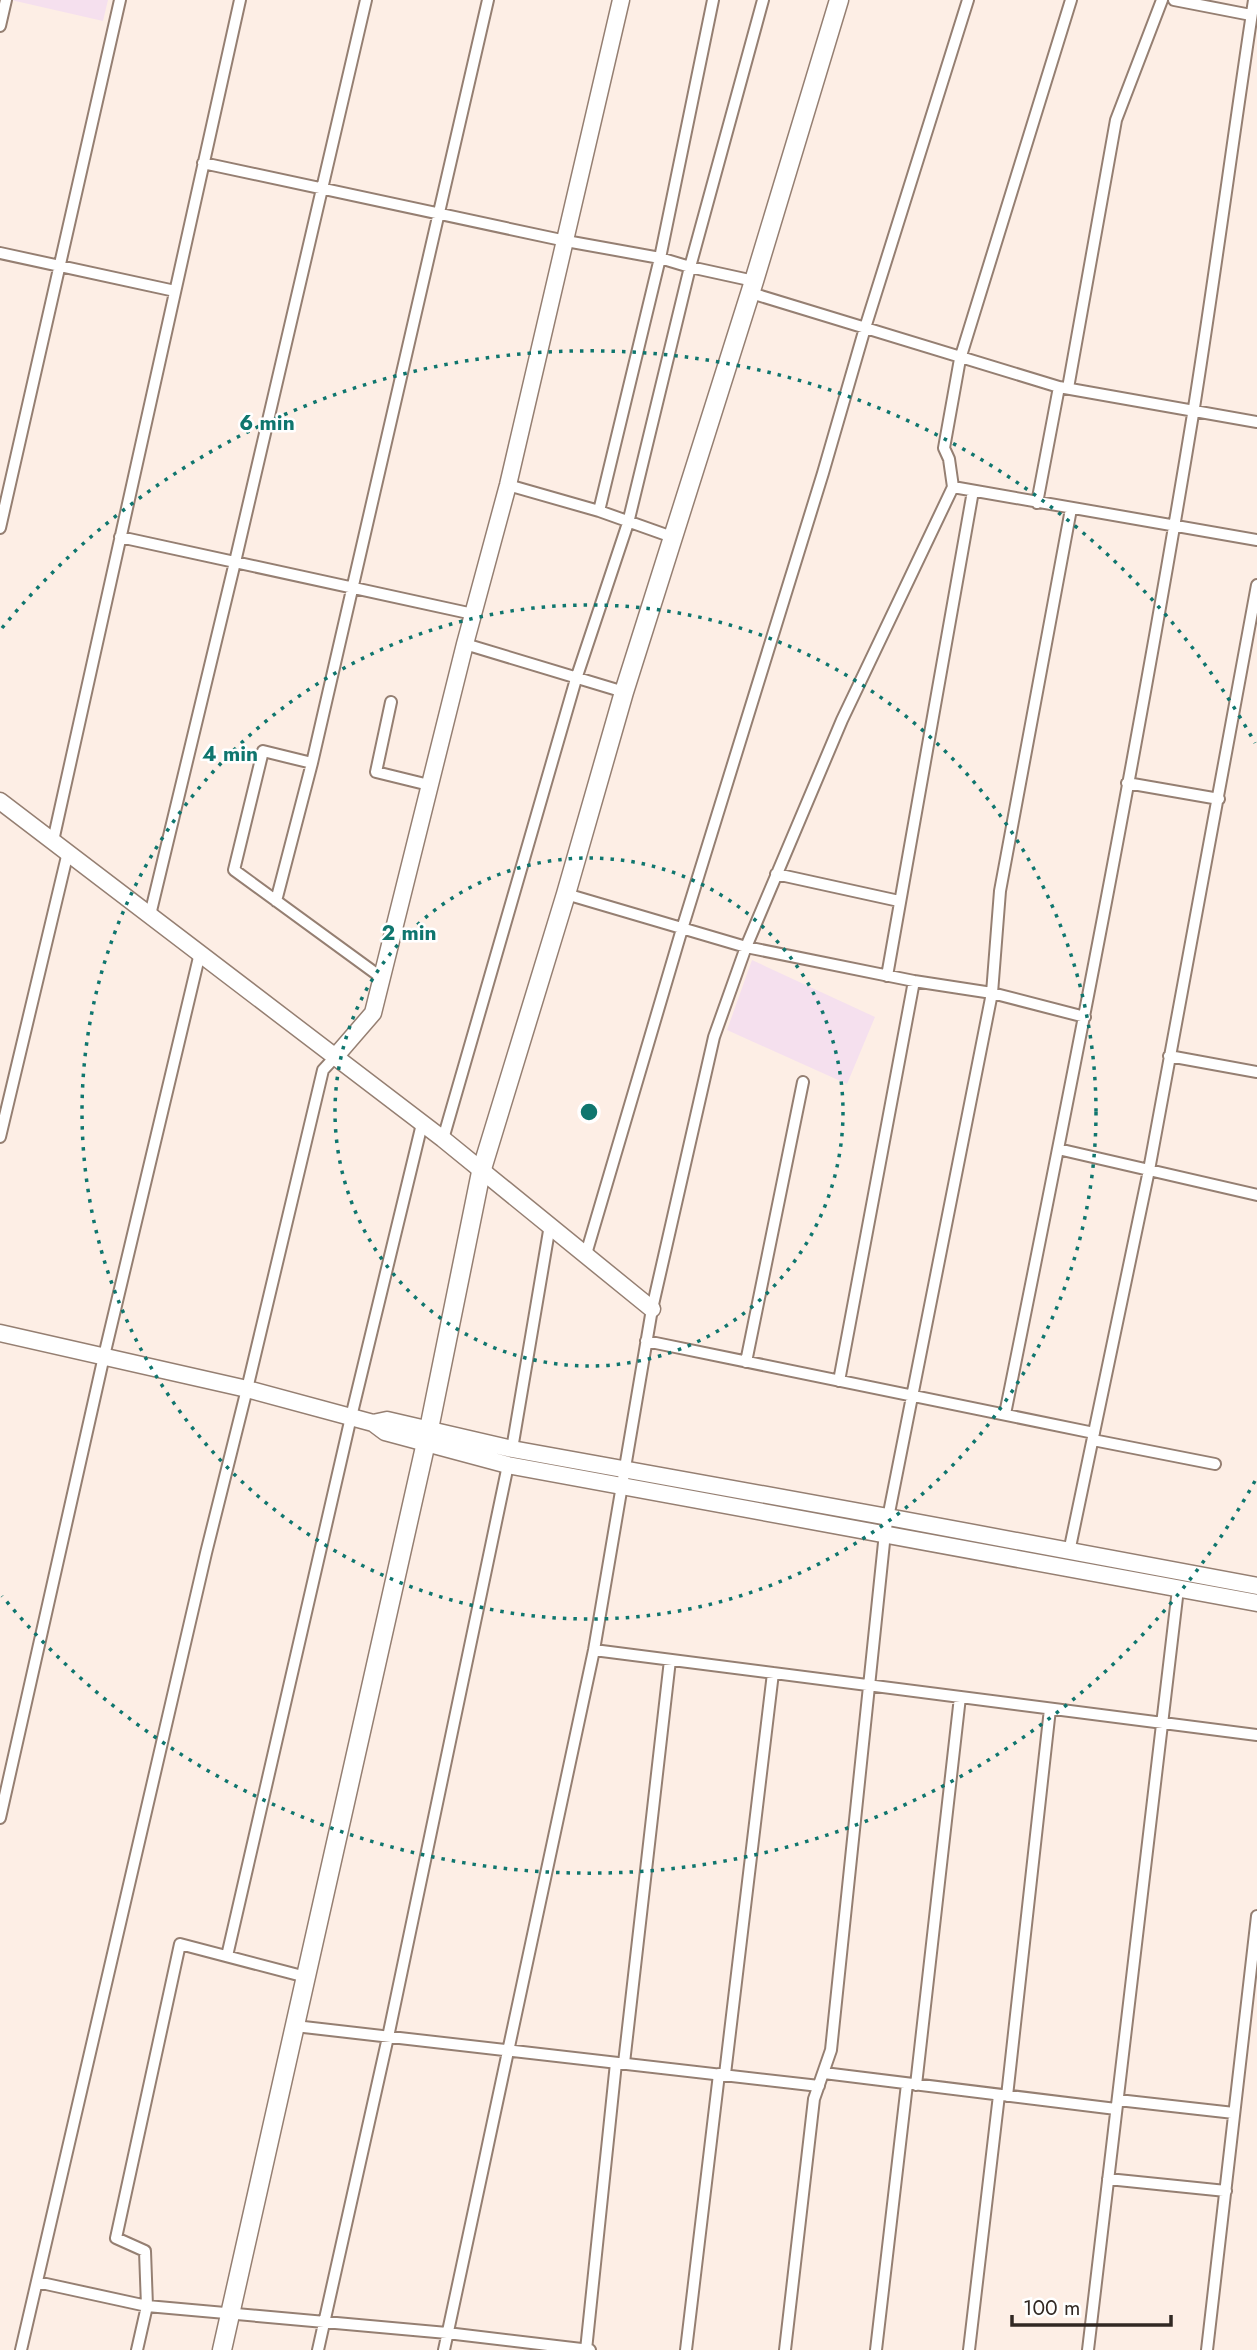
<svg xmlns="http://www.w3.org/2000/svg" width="1257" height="2350" viewBox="0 0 1257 2350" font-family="Jost,sans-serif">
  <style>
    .education { fill: #f5e0ee }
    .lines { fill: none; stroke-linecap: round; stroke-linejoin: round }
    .street-casing { stroke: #957f72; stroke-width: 14 }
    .secondary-casing { stroke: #957f72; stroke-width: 19 }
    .primary-casing { stroke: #957f72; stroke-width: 21 }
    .street { stroke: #fff; stroke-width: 10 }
    .secondary { stroke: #fff; stroke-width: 16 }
    .primary { stroke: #fff; stroke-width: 18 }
    .ring { fill: none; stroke: #0f766e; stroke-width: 3.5; stroke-dasharray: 3.5 7 }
    .centre { fill: #0f766e; stroke: #fff; stroke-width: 3.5 }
    .ring-label { font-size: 21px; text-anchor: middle; font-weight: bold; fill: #0f766e; stroke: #fff; stroke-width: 5; stroke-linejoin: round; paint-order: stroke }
  </style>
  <rect width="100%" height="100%" fill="#fdeee5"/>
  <!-- education -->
  <path class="education" d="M11 0H108L103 21Z
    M752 960 875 1017 847 1084 727 1030Z"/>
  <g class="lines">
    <!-- street casing -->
    <g class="street-casing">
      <path id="street" d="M1174 0 1251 15
        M0 26 6 0
        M203 163 566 241 660 258 690 267 754 281
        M0 253 175 291
        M751 293 1059 387 1257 422
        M1068 388 1116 120 1162 0
        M508 485 599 511 675 538
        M953 487 1257 540
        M1037 503 1059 387
        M599 511 660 258 713 0
        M0 528 120 0
        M120 537 473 614
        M465 644 624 692
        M391 702 376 772 429 785
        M312 763 263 751 234 870 382 978
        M1127 783 1219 799
        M53 841 240 0
        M776 874 899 901
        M566 894 746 947 914 981 992 993 1085 1017
        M276 901 312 763 488 0
        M150 915 235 562 366 0
        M887 976 973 491
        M1169 1056 1257 1072
        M0 1137 68 852
        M443 1139 576 679 628 523 690 267 763 0
        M1058 1149 1257 1195
        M586 1254 682 929 823 473 865 328 968 0
        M646 1341 1094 1433
        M746 1362 803 1082
        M839 1381 914 981
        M1005 1414C1072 1082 1138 749 1193 414 1215 276 1233 138 1254 0
        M1093 1440 1215 1464
        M512 1449 550 1225
        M1069 1552 1149 1170 1257 585
        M594 1650 1257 1735
        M0 1818 104 1356 200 953
        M227 1956 351 1417 422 1124
        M295 2026 819 2086
        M624 2063 670 1660
        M824 2073 1116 2109
        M725 2074 773 1673
        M916 2085 960 1697
        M1007 2096 1050 1709
        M1118 2100 1234 2113
        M1108 2179 1226 2191
        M37 2282 147 2306 447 2333 590 2350
        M21 2350 206 1553 247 1389 323 1070 335 1057
        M137 2350 147 2306 145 2251 116 2238 180 1944 306 1977
        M318 2350 388 2037 508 1465
        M444 2350 594 1650 652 1309 714 1037 746 947 842 720 953 487 949 459 944 448 960 359 1071 0
        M586 2350 616 2063
        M686 2350 719 2074
        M785 2350 814 2099 831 2050 885 1533 992 993 1000 891 1071 509
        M876 2350 907 2084
        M969 2350 999 2095
        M1088 2350 1178 1589
        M1207 2350 1257 1916"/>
    </g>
    <!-- secondary casing -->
    <g class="secondary-casing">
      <path id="secondary" d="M0 801 443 1139 652 1309
        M335 1057 373 1013 465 644 508 485 621 0
        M0 1333 247 1389 373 1423 385 1432 508 1465 1257 1603
        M373 1423 387 1420 512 1449 888 1517 1257 1586"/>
    </g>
    <!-- primary casing -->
    <g class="primary-casing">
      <path id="primary" d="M222 2350 429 1429 481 1172 566 894 624 692 754 281 839 0"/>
    </g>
    <!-- street -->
    <use href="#street" class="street"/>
    <!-- secondary -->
    <use href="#secondary" class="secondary"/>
    <!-- primary -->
    <use href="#primary" class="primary"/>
  </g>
  <!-- distance rings -->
  <g class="ring">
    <circle cx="589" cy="1112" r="254"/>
    <circle cx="589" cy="1112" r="507"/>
    <path d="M1255 1481A761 761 0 0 1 2 1596M2 628A761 761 0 0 1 1255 743"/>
  </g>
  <circle cx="589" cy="1112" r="10" class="centre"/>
  <g class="ring-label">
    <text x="267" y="430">6 min</text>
    <text x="230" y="761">4 min</text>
    <text x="409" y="940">2 min</text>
  </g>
  <!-- scale -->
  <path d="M1012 2315v10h159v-10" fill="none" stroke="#312823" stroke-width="3.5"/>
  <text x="1023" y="2315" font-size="21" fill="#312823" stroke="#ffffff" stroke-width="5" paint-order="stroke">100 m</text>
</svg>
